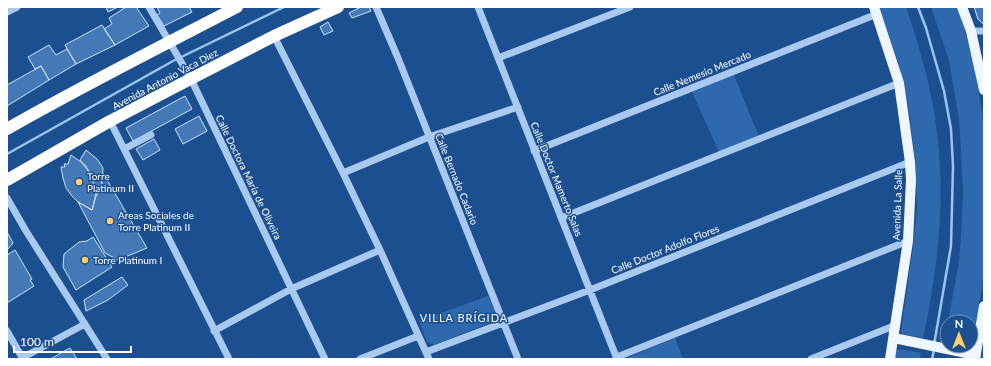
<svg xmlns="http://www.w3.org/2000/svg" width="991" height="366" viewBox="0 0 991 366" font-family="Lato,sans-serif">
  <style>
    .green { fill: #2e69ad }
    .lines { fill: none; stroke-linecap: round; stroke-linejoin: round }
    .stream { stroke: #9cc4f0; stroke-width: 2.5 }
    .building { fill: #4478b7; stroke: #cfe3fa }
    .minor { stroke: #a9c9ee; stroke-width: 7 }
    .major { stroke: #f0f6ff; stroke-width: 10 }
    .highway { stroke: #fff; stroke-width: 12 }
    .poi-dot { fill: #ffd166; stroke: #1b4f8f; stroke-width: 1.5 }
    .labels { text-anchor: middle; stroke-width: 3; stroke-linejoin: round; paint-order: stroke }
    .street-label { font-size: 10px; fill: #fff; stroke: #1b4f8f }
    .poi-label { font-size: 10px; fill: #fff; stroke: #1b4f8f; text-anchor: start }
    .neighbourhood-label { font-size: 11px; letter-spacing: 1px; fill: #fff; stroke: #1b4f8f }
  </style>
  <rect width="100%" height="100%" fill="#1b4f8f"/>
  <!-- green -->
  <path class="green" d="M879 7H906C921 51 934 96 938 142 945 208 937 274 923 338L902 334 901 330 912 255 917 208 915 156 908 105 898 62Z
    M931 7H957L959 12 972 54 984 123V274L978 311 971 343V322H948L959 261 961 236 963 192 961 152 959 119 949 60Z
    M734 75 759 137 719 152 692 92Z
    M488 296 496 314 492 322 434 345 427 342 419 321Z
    M675 338 683 359H626L627 358Z
    M900 349 921 353 920 359H895L896 351Z"/>
  <g class="lines">
    <!-- stream -->
    <path class="stream" d="M918 7 926 28 944 91 951 129 953 166 951 246 934 345
      M7 154 173 61 284 7
      M932 359 934 350"/>
  </g>
  <!-- building -->
  <path class="building" d="M106 7H118L108 12Z
    M126 7H136L149 26 115 45 104 29 112 24 109 18Z
    M157 7H189L192 12 164 26 157 15 160 13Z
    M361 7H369L371 11 352 18 349 13Z
    M974 7H984V25L978 19Z
    M328 22 333 31 324 35 320 27Z
    M102 25 115 45 76 64 65 45Z
    M49 45 56 55 67 49 76 64 49 80 41 66 35 69 28 57Z
    M41 66 49 80 7 106V85Z
    M185 96 192 109 133 141 126 128Z
    M199 116 207 131 183 144 175 129Z
    M154 139 160 150 143 160 136 149Z
    M86 150 97 159 103 168 101 189 96 196 95 186 90 173 80 160Z
    M71 155 85 165 90 173 95 186 96 194 92 210 78 202 72 196 66 188 63 178 61 167H65L64 164H68Z
    M103 173 147 248 118 260 105 253 78 202 92 210 96 196 101 189Z
    M7 232 13 243 7 250Z
    M93 237 112 267 76 290 63 267 64 254 79 242 87 241Z
    M15 250 32 279 30 280 34 286 7 303V255Z
    M122 277 128 285 108 300 86 311 84 300Z
    M70 348 77 359H51L59 354Z"/>
  <g class="lines">
    <!-- minor -->
    <path class="minor" d="M149 7 191 79 325 359
      M376 7 398 58 518 359
      M478 7 617 359
      M7 12 17 7
      M971 31H984
      M274 36 343 173 380 250 429 359
      M498 58 630 7
      M110 121 229 359
      M124 149 151 135
      M534 151 877 14
      M343 173 429 137 518 107
      M7 198 26 231 107 359
      M561 218 899 83
      M7 331 23 359
      M214 331 291 289 380 250
      M426 352 590 290 910 162
      M617 357 908 241
      M22 358 85 324
      M360 359 418 336
      M811 359 896 325"/>
    <!-- major -->
    <path class="major" d="M874 7 899 83 910 162 911 180 908 241 890 359
      M962 7 971 31 984 90
      M894 338 976 355
      M975 359 984 306"/>
    <!-- highway -->
    <path class="highway" d="M7 129C82 86 160 47 237 7
      M7 180 110 121 173 88 274 36 338 7"/>
  </g>
  <!-- markers -->
  <g class="poi-dot">
    <circle cx="79" cy="182" r="4"/>
    <circle cx="110" cy="221" r="4"/>
    <circle cx="85" cy="260" r="4"/>
  </g>
  <g class="labels">
    <!-- street labels -->
    <g class="street-label">
      <text transform="translate(702 73) rotate(-22)" y="4">Calle Nemesio Mercado</text>
      <text transform="translate(165 79) rotate(-28)" y="4">Avenida Antonio Vaca Diez</text>
      <text transform="translate(249 177) rotate(64)" y="4">Calle Doctora María de Oliveira</text>
      <text transform="translate(457 179) rotate(68)" y="4">Calle Bernado Cadario</text>
      <text transform="translate(557 179) rotate(68)" y="4">Calle Doctor Mamerto Salas</text>
      <text transform="translate(897 205) rotate(-88)" y="4">Avenida La Salle</text>
      <text transform="translate(665 249) rotate(-22)" y="4">Calle Doctor Adolfo Flores</text>
    </g>
    <!-- poi labels -->
    <g class="poi-label">
      <text x="87" y="180">Torre<tspan x="87" dy="12">Platinum II</tspan></text>
      <text x="118" y="219">Areas Sociales de<tspan x="118" dy="12">Torre Platinum II</tspan></text>
      <text x="93" y="264">Torre Platinum I</text>
    </g>
    <!-- neighbourhood labels -->
    <g class="neighbourhood-label">
      <text x="464" y="322">VILLA BRÍGIDA</text>
    </g>
  </g>
  <!-- border -->
  <rect width="991" height="366" fill="none" stroke="#ffffff" stroke-width="16"/>
  <!-- north arrow -->
  <g transform="translate(959 334)"><circle r="19" fill="#1b4f8f" stroke="#7695bc"/>
  <path d="M0-3L7 15L0 10L-7 15Z" fill="#ffd166"/>
  <text y="-6" font-size="11" font-weight="bold" text-anchor="middle" fill="#ffffff">N</text>
  </g>
  <!-- scale -->
  <path d="M14 346v6h117v-6" fill="none" stroke="#ffffff" stroke-width="2"/>
  <text x="20" y="346" font-size="12" fill="#ffffff" stroke="#1b4f8f" stroke-width="3" paint-order="stroke">100 m</text>
</svg>
